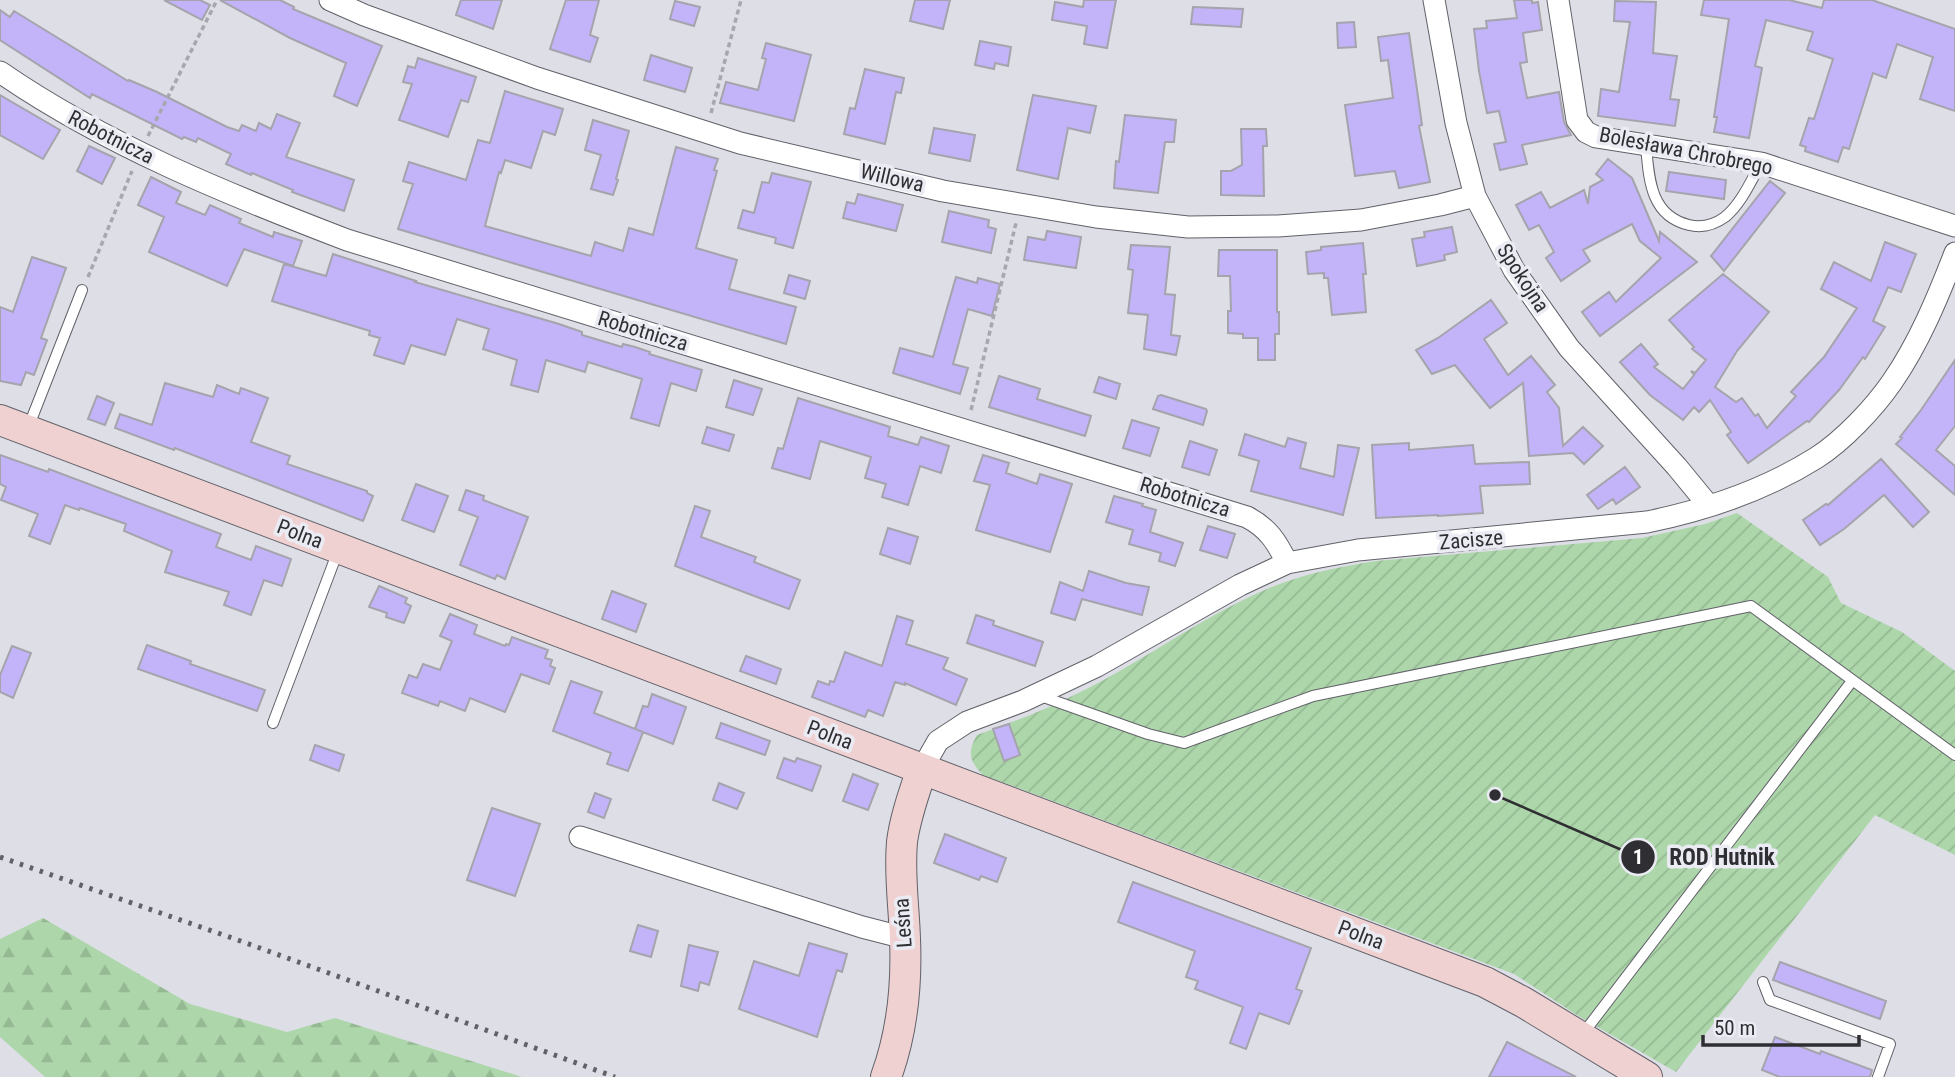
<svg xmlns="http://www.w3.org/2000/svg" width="1955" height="1077" viewBox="0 0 1955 1077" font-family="'Roboto Condensed',sans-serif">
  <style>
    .forest { fill: url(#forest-firs) }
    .garden { fill: url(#garden-furrows) }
    .building { fill: #c3b4fa; stroke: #a5a4ac; stroke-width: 2 }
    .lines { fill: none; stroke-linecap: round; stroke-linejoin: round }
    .lane-casing { stroke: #616169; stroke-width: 12 }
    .street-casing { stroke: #616169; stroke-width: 23 }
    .secondary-casing { stroke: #616169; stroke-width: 32 }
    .path { stroke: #a7a7af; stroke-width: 3.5; stroke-dasharray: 5 3.5; stroke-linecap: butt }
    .lane { stroke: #fff; stroke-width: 10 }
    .street { stroke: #fff; stroke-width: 21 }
    .secondary { stroke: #f0d1d1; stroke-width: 30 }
    .rail { stroke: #616166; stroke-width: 5; stroke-dasharray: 3.5 7; stroke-linecap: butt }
    .labels { text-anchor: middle; stroke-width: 7; stroke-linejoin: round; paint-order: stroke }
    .street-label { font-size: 21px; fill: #2f2f33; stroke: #ebebf4 }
    .leader { fill: none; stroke: #2f2f33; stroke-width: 2.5 }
    .callout-dot { fill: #2f2f33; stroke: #ebebf4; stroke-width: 2.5 }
    .mark-label { font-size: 21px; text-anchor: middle; font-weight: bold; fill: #fff }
    .callout-label { font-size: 23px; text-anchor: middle; font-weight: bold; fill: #2f2f33; stroke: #ebebf4; stroke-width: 7; stroke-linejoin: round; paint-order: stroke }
  </style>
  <defs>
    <pattern id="forest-firs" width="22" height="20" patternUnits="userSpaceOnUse" patternTransform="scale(1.75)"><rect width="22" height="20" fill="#add7aa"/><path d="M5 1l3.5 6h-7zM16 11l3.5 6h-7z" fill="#95b993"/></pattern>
    <pattern id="garden-furrows" width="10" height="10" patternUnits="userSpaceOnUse" patternTransform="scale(1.75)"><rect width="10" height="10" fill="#add7aa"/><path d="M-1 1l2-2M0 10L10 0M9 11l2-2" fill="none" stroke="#95b993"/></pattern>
  </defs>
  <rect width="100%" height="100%" fill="#dedee7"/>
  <!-- forest -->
  <path class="forest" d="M43 918 190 1004 287 1032 335 1018 522 1077H45L0 1037V939Z"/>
  <!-- garden -->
  <path class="garden" d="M1737 513 1828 577 1841 603 1902 632 1955 671V855L1875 815 1676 1072 1580 1017 1514 974 983 775C969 761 967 752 977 735 1007 724 1038 713 1066 699 1136 667 1197 619 1267 589 1302 574 1339 567 1376 561L1642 538 1705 524Z"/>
  <!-- building -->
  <path class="building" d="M164 0H200L210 5 202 20Z
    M220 0H280L294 7 293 9 382 46 357 106 334 96 346 63 290 38Z
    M461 0H502L493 29 456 15Z
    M566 0H599L590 35 598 38 590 62 550 49Z
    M915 0H950L943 29 910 21Z
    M1084 0H1116L1107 48 1084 44 1087 26 1052 20 1055 2 1083 7Z
    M1514 0H1532V3L1538 2 1542 30 1523 33 1527 62 1520 63 1527 98 1559 92 1564 122 1571 135 1522 145 1527 164 1500 170 1494 144 1506 142 1499 111 1487 113 1479 71 1474 29 1487 28 1486 21 1517 18Z
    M1704 0H1789L1822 8 1824 0H1872L1955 29V111L1920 99 1933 57 1897 44 1886 78 1873 73 1849 149 1843 147 1838 162 1805 151 1806 147 1800 145 1809 118 1814 119 1833 59 1807 50 1813 32 1766 20 1755 66 1762 68 1749 138 1714 132 1717 117H1714L1729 19 1701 15Z
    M675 1 700 7 694 26 670 19Z
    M1615 1 1656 2 1653 53 1677 56 1670 99 1679 100 1675 126 1598 116 1601 89 1619 92 1630 22 1614 21Z
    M1193 7 1243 9 1241 27 1191 24Z
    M0 10 10 17 14 11 128 81 129 80 157 92 227 127 239 131 242 125 256 131 259 123 271 129 277 114 300 123 286 157 354 180 344 211 292 192 293 190 252 173 251 175 226 164 231 154 198 138 196 142 184 137 182 139 92 94 90 98 0 40Z
    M1354 22 1356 47 1338 48 1337 23Z
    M1409 33 1422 125 1419 126 1430 182 1399 188 1395 171 1355 176 1345 105 1393 98 1388 60 1381 61 1378 37Z
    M980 41 1011 47 1008 66 995 63 994 69 975 65Z
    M766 43 811 55 794 121 720 103 726 82 758 90 766 59 762 58Z
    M651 55 692 68 685 92 644 80Z
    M418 58 476 77 468 102 461 100 448 137 399 120 412 84 403 82 408 66 415 68Z
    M865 69 904 78 901 93 896 92 885 144 844 134 850 108 855 109Z
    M505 91 563 109 555 135 543 131 531 168 505 160 501 173 499 172 485 226 591 256 595 242 623 251 629 228 653 235 676 147 718 159 714 170 717 171 696 248 737 260 729 289 796 307 786 344 398 229 413 184 403 181 409 162 466 180 478 140 490 143Z
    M0 95 60 130 43 159 0 135Z
    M1033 95 1096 106 1090 133 1068 128 1058 179 1017 170Z
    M1125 115 1176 120 1174 142H1165L1158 193 1114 188 1116 161 1119 162Z
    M593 120 629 131 616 179 618 180 613 195 591 189 601 155 585 150Z
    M934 128 975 135 970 161 929 153Z
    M1241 129H1266L1267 146H1263L1264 196 1221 195V171H1231L1242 165Z
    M89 146 115 158 102 184 77 171Z
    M1608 159 1632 178 1659 241 1660 232 1697 262 1600 336 1582 312 1609 292 1616 302 1661 258 1640 241 1632 224 1583 250 1590 261 1561 281 1546 258 1554 252 1539 225 1529 230 1516 205 1541 192 1550 208 1584 190 1588 204 1590 187 1603 180 1596 174Z
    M1669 172 1726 180 1724 199 1666 191Z
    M772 173 811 182 793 248 775 243 776 238 738 228 743 210 754 213 762 182 769 183Z
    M151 177 181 192 176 203 205 215 210 205 241 219 239 223 273 237 274 232 302 241 293 266 244 249 227 286 149 252 164 217 138 205Z
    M1770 181 1785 193 1724 271 1711 256Z
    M858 194 903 205 896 231 843 218 847 202 855 204Z
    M949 211 989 220 988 227 996 229 991 253 942 242Z
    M1452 227 1457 252 1444 255 1445 260 1417 266 1412 239 1425 237 1424 232Z
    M1047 231 1081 237 1076 268 1024 260 1028 237 1045 240Z
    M1885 242 1916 254 1901 292 1888 287 1873 321 1885 327 1865 359 1863 357 1839 390 1809 422 1807 421 1748 463 1727 435 1731 432 1710 400 1699 412 1694 407 1683 420 1650 395 1620 362 1641 344 1658 364 1654 367 1683 389 1694 375 1691 371 1695 373 1706 360 1692 349 1694 347 1669 320 1723 274 1769 312 1737 351 1715 387 1736 402 1742 398 1755 416 1758 414 1767 428 1796 396 1791 392 1824 357 1857 308 1821 289 1834 262 1871 281Z
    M1363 243 1366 274H1363L1366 312 1332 315 1328 278H1324V273L1308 274 1306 252 1321 250V247Z
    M1131 245 1170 247 1165 294 1175 295 1171 335 1180 336 1176 355 1144 349 1148 315 1128 313 1133 270 1128 269Z
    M1219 250H1277V312H1279V334H1275V360H1258V338H1243V334L1228 333V311H1231L1230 276H1218Z
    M333 254 416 281 415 282 559 324 582 332V335L622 347 623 344 635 347 650 352 649 354 702 370 696 391 671 383 659 426 631 418 642 379 588 362 585 372 546 360 538 392 511 385 517 360 483 349 489 329 457 319 445 355 411 345 404 364 374 355 380 338 369 335 370 331 272 301 284 264 326 276Z
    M32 257 66 268 41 338 47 340 34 375 26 372 21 385 0 381V307L13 312Z
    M789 275 810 281 805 299 784 293Z
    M956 277 977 283 978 278 1000 284 992 316 968 309 953 364 968 368 960 394 893 373 900 348 933 357Z
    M1491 300 1507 323 1484 339 1508 375 1531 356 1555 385 1547 392 1559 408 1563 446 1583 427 1603 446 1584 464 1573 453 1529 456 1523 383 1490 408 1455 365 1432 374 1416 350 1438 338Z
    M1955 360V426L1936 450 1955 466V495L1896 444 1902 438 1900 437 1921 410Z
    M999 376 1040 389 1037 399 1091 416 1085 436 989 407Z
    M1099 377 1120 384 1116 399 1094 392Z
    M734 380 762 389 753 415 726 407Z
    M165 383 213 397 217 385 239 394 241 388 268 398 251 442 290 456 287 464 367 491V493L373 496 363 521 175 448 174 450 115 428 120 414 152 425Z
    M1161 395 1206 409 1207 411 1203 425 1153 409 1158 396Z
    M97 396 114 403 105 425 88 419Z
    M798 398 890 427 888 436 918 445 921 437 949 446 941 473 920 466 908 505 882 497 886 484 865 478 871 457 820 441 810 479 772 468 778 448 783 449Z
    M1132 420 1159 428 1150 456 1123 448Z
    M707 427 734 435 729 451 702 443Z
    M1245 434 1285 447 1288 438 1306 443 1300 468 1334 477 1338 445 1359 448 1343 515 1251 491 1259 461 1239 455Z
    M1190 441 1217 450 1209 475 1182 467Z
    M1409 443V450L1473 445 1475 464 1529 462 1530 484 1480 486 1483 513 1438 516V515L1376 518 1372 445Z
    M0 455 48 472 49 469 221 534 216 547 251 560 256 546 291 559 282 586 264 580 251 615 224 605 229 592 165 572 172 551 124 531 126 524 80 508 79 510 65 505 50 544 29 536 38 514 1 500 6 487 0 484Z
    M983 455 1009 463 1006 473 1037 484 1040 474 1072 484 1050 552 976 530 990 485 974 481Z
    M1881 459 1929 512 1913 527 1884 495 1844 529 1820 545 1803 520 1826 504 1828 505Z
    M1625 467 1640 487 1616 504 1613 499 1598 509 1587 495Z
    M416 484 448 496 434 532 402 520Z
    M466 490 484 496 483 500 528 517 505 579 497 575 495 579 460 565 478 517 459 510Z
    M1114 496 1143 504 1142 506 1156 510 1150 532 1183 543 1175 566 1159 561 1161 553 1129 544 1133 530 1106 522Z
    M695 506 710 511 701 537 756 557 754 562 800 580 789 609 675 566Z
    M1208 526 1235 534 1227 558 1200 550Z
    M888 528 918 537 910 564 880 554Z
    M1089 571 1126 583 1149 587 1142 615 1082 599 1075 620 1051 613 1060 582 1083 591Z
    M379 586 407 598 405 603 411 606 404 623 386 617 387 613 369 607Z
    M612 591 646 604 636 632 602 619Z
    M450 614 477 625 474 634 505 646 506 644 509 645 512 637 548 650 545 658 552 660 550 666 555 668 549 684 521 674 505 712 470 698 465 711 440 701 438 706 402 693 409 675 417 678 423 664 440 670 452 641 440 636Z
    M976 615 994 621 993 625 1043 642 1035 666 967 643Z
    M897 616 913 621 906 644 948 658 943 669 967 679 956 705 905 683V685L895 682 883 716 868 710 865 717 812 697 818 681 829 685 830 681 834 682 845 652 882 666Z
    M147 645 191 661 190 664 265 690 257 711 138 669Z
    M12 646 31 653 13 698 0 692V675Z
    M746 656 781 669 776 684 740 671Z
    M571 681 602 692 594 713 643 732 628 771 607 764 611 753 553 731Z
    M652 694 686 707 673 744 635 729 643 706 648 707Z
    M721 723 770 741 765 755 716 738Z
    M1009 724 1020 755 1004 761 993 729Z
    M315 745 344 755 339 771 310 760Z
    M784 758 795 762 797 758 821 766 812 791 777 778Z
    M853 774 878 784 868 810 843 801Z
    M719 783 744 793 737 809 713 800Z
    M595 793 611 799 604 818 588 812Z
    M492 808 540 824 515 896 467 880Z
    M945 834 1006 858 997 882 981 876 979 880 934 863Z
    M1133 882 1311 948 1296 989 1302 991 1289 1024 1259 1013 1246 1049 1230 1043 1243 1007 1195 989 1198 981 1186 977 1195 951 1118 922Z
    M638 925 658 931 651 957 630 951Z
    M809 943 847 954 842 972 837 970 817 1037 739 1009 754 961 799 976Z
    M689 945 718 952 709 985 700 982 698 991 681 986Z
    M1780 962 1886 1001 1880 1019 1773 980Z
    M1775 1037 1820 1054 1821 1051 1872 1070 1870 1077H1780L1762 1070Z
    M1507 1042 1576 1077H1489Z"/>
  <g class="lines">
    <!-- lane casing -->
    <g class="lane-casing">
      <path id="lane" d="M1646 146C1649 178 1650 216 1689 225 1702 228 1714 225 1725 217 1741 204 1751 181 1761 163
        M28 428 82 290
        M1038 695 1148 734 1184 743 1313 696 1751 606 1955 755
        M273 723 338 551
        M1763 982 1770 1000 1890 1044 1878 1077
        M1582 1035 1852 681"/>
    </g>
    <!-- street casing -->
    <g class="street-casing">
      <path id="street" d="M330 0 364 15 537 78 740 143 943 191 1096 217 1188 227 1278 226 1361 220 1440 205 1475 196
        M1434 0 1456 123 1475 196 1514 270 1569 348 1677 467 1709 506
        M1558 0 1577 120 1586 132 1596 137 1761 163 1955 226
        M0 72C106 145 227 194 347 240L1247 517C1268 528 1277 542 1287 563
        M922 769 938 741 967 722 1023 701 1097 666 1240 585 1287 563 1358 550 1647 522C1706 510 1765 490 1816 458 1843 441 1874 408 1892 382 1919 343 1938 297 1955 253
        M580 837 862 927 905 938"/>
    </g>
    <!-- secondary casing -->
    <g class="secondary-casing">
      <path id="secondary" d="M0 420 1485 982 1523 1002 1647 1077
        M886 1077C902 1033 907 986 905 939 904 906 899 875 902 842 905 818 914 793 922 769"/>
    </g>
    <!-- path -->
    <path class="path" d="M711 113 741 0
      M148 136 217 0
      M88 277 132 171
      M971 410 1016 223"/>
    <!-- lane -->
    <use href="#lane" class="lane"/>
    <!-- street -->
    <use href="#street" class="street"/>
    <!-- secondary -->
    <use href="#secondary" class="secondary"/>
    <!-- rail -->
    <path class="rail" d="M0 857 235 939 615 1077"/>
  </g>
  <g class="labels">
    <!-- street labels -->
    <g class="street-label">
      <text transform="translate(111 137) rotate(27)" y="7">Robotnicza</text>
      <text transform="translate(1686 151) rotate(11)" y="7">Bolesława Chrobrego</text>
      <text transform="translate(892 178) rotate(13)" y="7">Willowa</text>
      <text transform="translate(1523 278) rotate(57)" y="7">Spokojna</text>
      <text transform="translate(643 331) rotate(17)" y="7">Robotnicza</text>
      <text transform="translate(1185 497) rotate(17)" y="7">Robotnicza</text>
      <text transform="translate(300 534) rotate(21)" y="7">Polna</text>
      <text transform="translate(1471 540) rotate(-5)" y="7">Zacisze</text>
      <text transform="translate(830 735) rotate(21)" y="7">Polna</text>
      <text transform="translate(903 923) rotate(-94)" y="7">Leśna</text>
      <text transform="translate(1361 935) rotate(21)" y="7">Polna</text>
    </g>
  </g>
  <!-- callouts -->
  <path class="leader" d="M1495 795L1638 857"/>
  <g class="callout-dot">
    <circle cx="1495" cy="795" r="7"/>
    <circle cx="1638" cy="857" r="18"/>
  </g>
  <g class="mark-label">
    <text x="1638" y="864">1</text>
  </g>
  <g class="callout-label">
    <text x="1722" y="865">ROD Hutnik</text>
  </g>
  <!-- scale -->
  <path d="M1703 1035v10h156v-10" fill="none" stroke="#2f2f33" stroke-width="3.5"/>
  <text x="1714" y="1035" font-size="21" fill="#2f2f33" stroke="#ebebf4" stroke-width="5" paint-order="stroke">50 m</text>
</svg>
